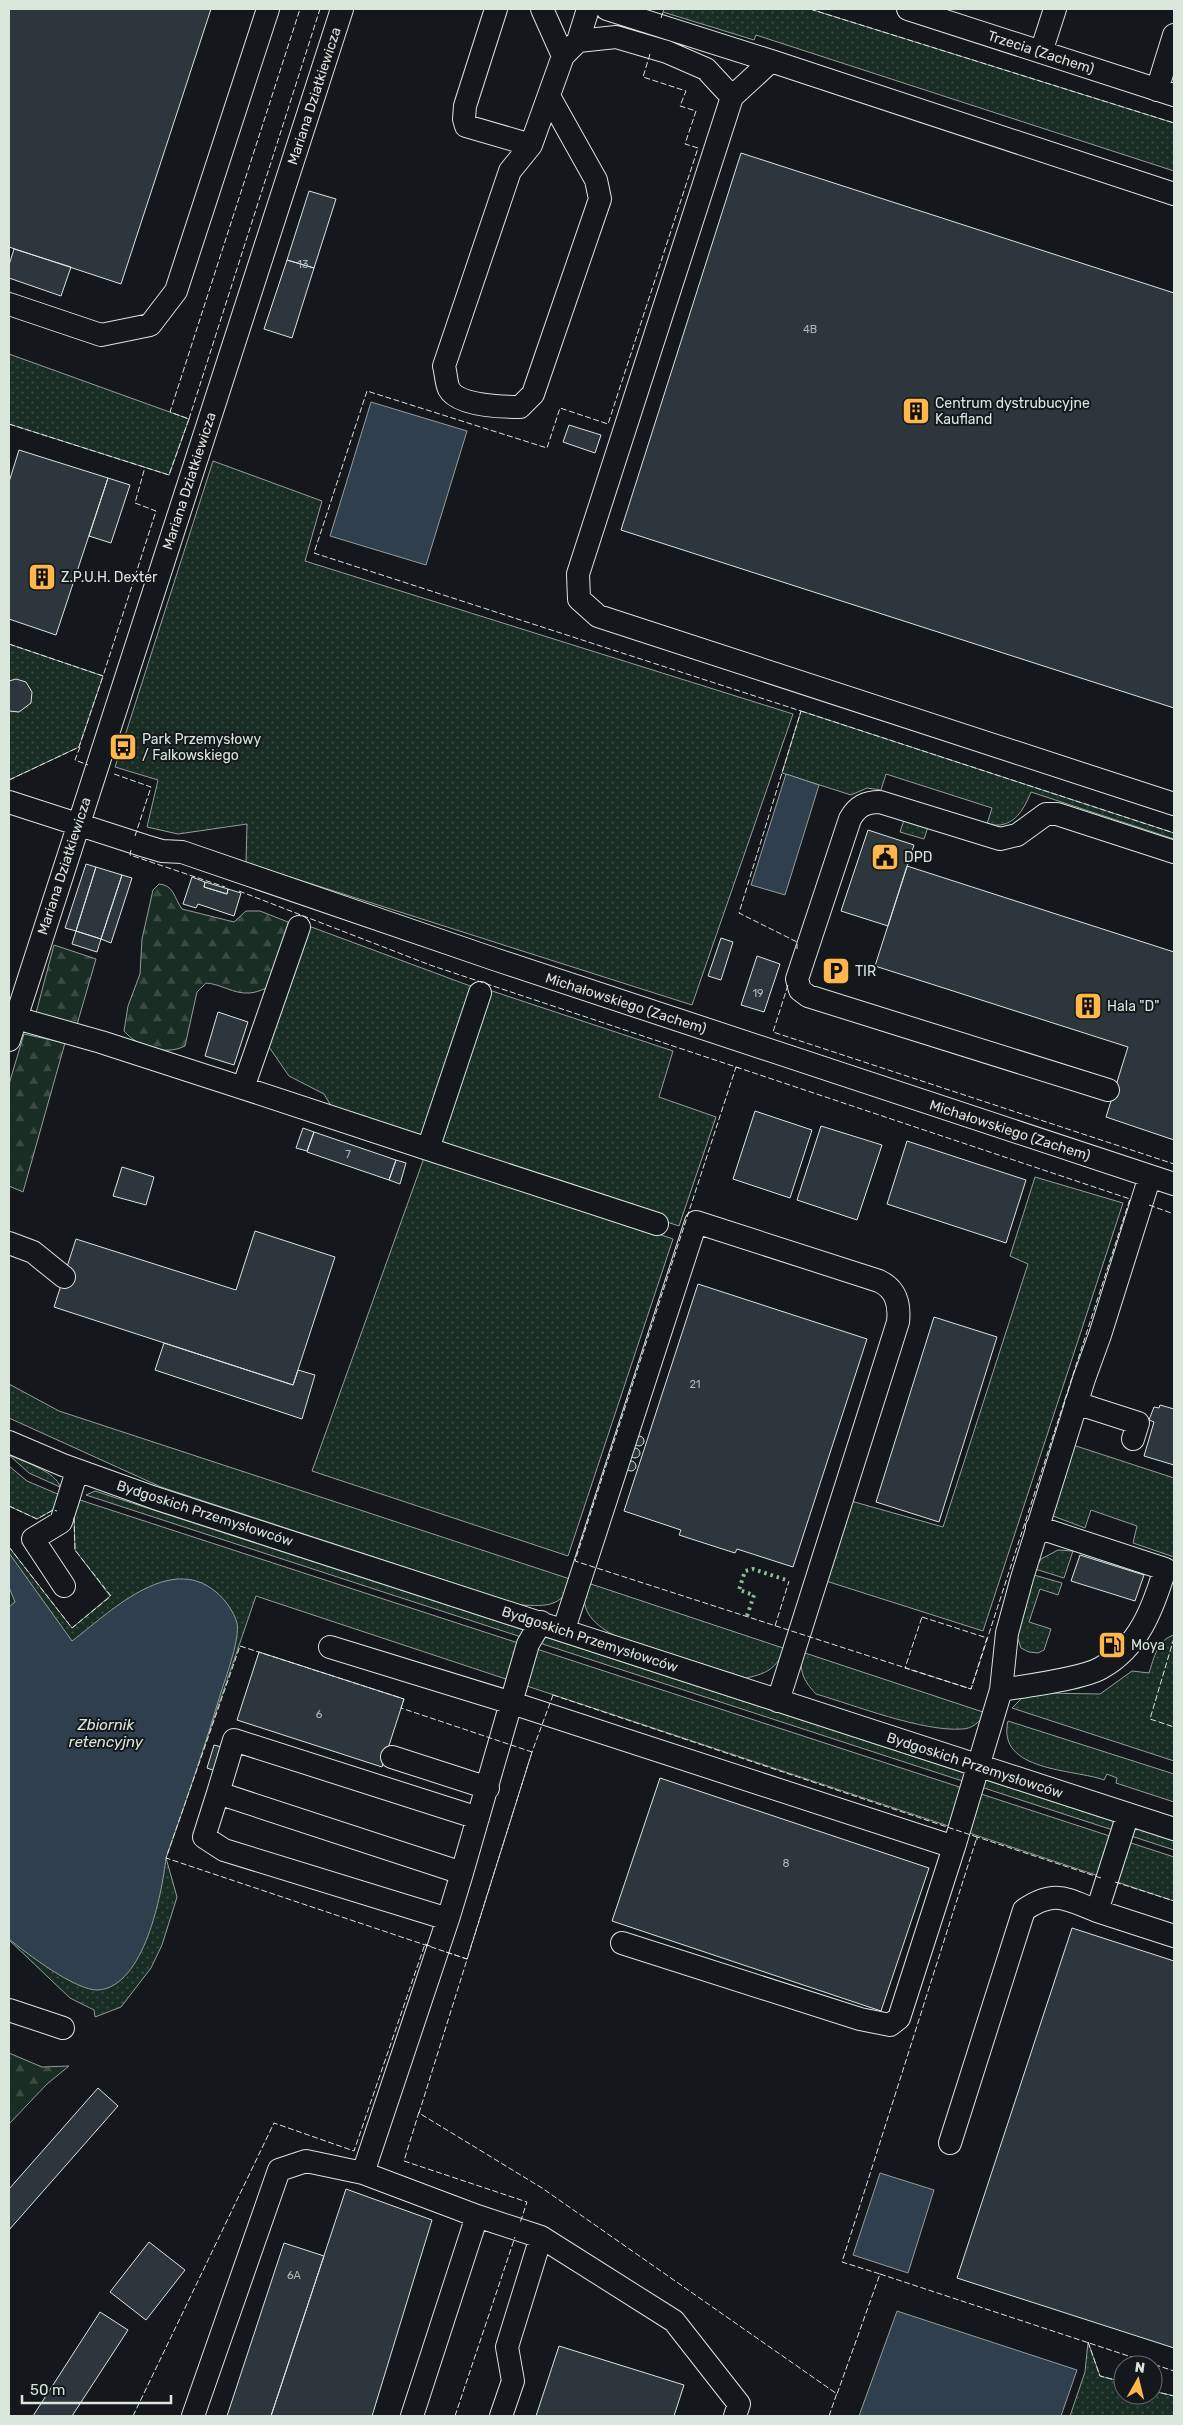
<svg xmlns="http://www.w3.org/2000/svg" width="1183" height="2425" viewBox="0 0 1183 2425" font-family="Rubik,sans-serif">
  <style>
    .green { fill: url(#green-dots); stroke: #939e99 }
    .forest { fill: url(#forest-firs); stroke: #939e99 }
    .water { fill: #2f3f4d; stroke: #939e99 }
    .building { fill: #2c363c; stroke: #d8e6dc }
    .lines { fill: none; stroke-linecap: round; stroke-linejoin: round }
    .minor-casing { stroke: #d8e6dc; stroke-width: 24 }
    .minor { stroke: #14181c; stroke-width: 22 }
    .hedge { stroke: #8ac095; stroke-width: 4; stroke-dasharray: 2.5 4; stroke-linecap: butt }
    .fence { stroke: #d8e6dc; stroke-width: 1; stroke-dasharray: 6 2.5; stroke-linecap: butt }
    .labels { text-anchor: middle; stroke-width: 4; stroke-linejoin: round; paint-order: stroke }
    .number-label { font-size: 11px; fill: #adbab4 }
    .street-label { font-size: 14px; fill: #d8e6dc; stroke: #14181c }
    .poi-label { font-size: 14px; fill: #d8e6dc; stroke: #14181c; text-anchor: start }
    .water-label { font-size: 15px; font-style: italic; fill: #d8e6dc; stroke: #14181c }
  </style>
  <defs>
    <pattern id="green-dots" width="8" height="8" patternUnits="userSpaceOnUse" patternTransform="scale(1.25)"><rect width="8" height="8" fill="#1a2d24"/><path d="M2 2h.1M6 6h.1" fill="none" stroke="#3b4b43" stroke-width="1.8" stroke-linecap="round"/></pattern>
    <pattern id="forest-firs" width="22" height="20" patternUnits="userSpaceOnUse" patternTransform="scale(1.25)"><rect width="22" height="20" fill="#1a2d24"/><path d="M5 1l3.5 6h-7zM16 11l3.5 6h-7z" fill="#3b4b43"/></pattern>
  </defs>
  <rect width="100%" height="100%" fill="#14181c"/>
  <!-- green -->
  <path class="green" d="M664 9H810L1174 123V171L756 35 754 40 663 12Z
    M9 354 189 419 169 475 9 424Z
    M213 461 322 501 305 561 793 714 692 1005 246 863 247 824 178 834 147 827 158 780 115 767Z
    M9 644 103 676 79 747 9 780Z
    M801 711 1174 833V839L1031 792C1023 812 1012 830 987 824L992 808 886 774 881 790 867 788 851 795 782 773Z
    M905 817 929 824 924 839 900 832Z
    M306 925 473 987 424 1139 334 1111 324 1094 289 1076 269 1047Z
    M486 989 673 1051 659 1097 716 1117 679 1226 437 1146Z
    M425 1155 673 1239 568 1556 312 1471Z
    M1035 1177 1123 1203 983 1631 826 1581 851 1501 943 1527 1028 1264 1010 1256Z
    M9 1384 59 1411 573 1580C561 1608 548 1606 520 1605L161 1487 9 1418Z
    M1070 1444 1174 1478V1557L1133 1543 1137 1526 1091 1510 1085 1528 1053 1516Z
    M9 1455C22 1461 57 1472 60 1487L29 1473Z
    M9 1466 27 1481 60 1495 53 1510 37 1519 9 1506Z
    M95 1491 1174 1841V1850L86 1495Z
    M80 1500 1174 1857V1901L256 1596 166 1858 177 1897 162 1945 151 1968 121 2007 95 2017 94 2010 70 1998 9 1940V1547L72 1628 110 1596 75 1550 74 1517Z
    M1058 1550 1073 1551 1064 1578 1035 1569 1041 1559Z
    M1034 1575 1062 1583 1058 1595 1040 1589 1029 1622 1051 1629 1044 1650 1038 1653 1029 1652 1021 1648 1016 1633Z
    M585 1582 786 1649C774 1669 769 1673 746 1678L613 1635C590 1621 580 1610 585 1582Z
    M1174 1635V1761L1012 1708 1024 1696 1044 1693 1100 1694 1132 1671 1149 1673C1154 1658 1157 1640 1174 1635Z
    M802 1652 986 1713C980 1721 973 1729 962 1729 923 1732 854 1705 816 1694 803 1680 799 1671 802 1652Z
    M1008 1721 1174 1774V1802L1116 1783 1117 1778 1107 1774 1104 1780C1075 1769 996 1772 1008 1721Z
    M1088 2342 1100 2376 1123 2382V2395H1153V2391L1174 2396V2416H1070L1085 2372Z"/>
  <!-- forest -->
  <path class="forest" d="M159 884C174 885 174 898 182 909L234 922 246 911H260L288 922 289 934 271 986C264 989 256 993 248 993 234 994 221 984 206 983L197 992 185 1046C165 1056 138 1047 124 1031L128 1006 140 974 142 939 153 890Z
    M54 945 96 959 76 1028 36 1013Z
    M24 1034 65 1043 23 1192 9 1186V1084Z
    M9 2053 42 2067 69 2066 47 2084 9 2124Z"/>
  <!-- water -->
  <path class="water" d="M371 402 467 431 426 565 330 536Z
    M786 774 819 785 785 895 751 885Z
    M9 1553 72 1641C108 1614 169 1552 216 1592 225 1599 234 1612 237 1623 240 1638 227 1674 222 1689 205 1746 186 1802 166 1858 162 1894 144 1987 98 1990 76 1991 26 1953 9 1939V1607L15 1602 9 1587Z
    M880 2173 934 2190 908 2273 853 2255Z
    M897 2311 1077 2370 1061 2416H859Z"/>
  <!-- building -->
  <path class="building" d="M9 9H211L121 284 9 247Z
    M741 153 1174 293V708L621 530Z
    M309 191 336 199 314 268 287 260Z
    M14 249 71 267 61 296 9 278V265Z
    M287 260 314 268 292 338 264 329Z
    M569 425 601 435 595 453 563 442Z
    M19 450 108 478 56 635 9 619V482Z
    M108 478 130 485 111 543 89 536Z
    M16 679 26 682 32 692 31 703 19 712 9 711V681Z
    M868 830 914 845 888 926 841 911Z
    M86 864 96 867 76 931 65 928Z
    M907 866 1174 952V1140L1106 1117 1128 1047 875 966Z
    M96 867 122 875 101 939 76 931Z
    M122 875 132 878 111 943 101 939Z
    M192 877 205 882 204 887 227 894 228 889 241 893 234 916 198 904 196 908 183 904Z
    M205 882 228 889 227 894 204 887Z
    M76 931 101 939 97 952 72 944Z
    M721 938 733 942 721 980 708 976Z
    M757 956 780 964 764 1012 741 1005Z
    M218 1012 248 1022 234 1065 205 1056Z
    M755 1111 812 1130 790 1198 733 1179Z
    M821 1126 882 1145 857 1220 797 1200Z
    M303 1128 314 1132 307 1151 296 1148Z
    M314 1132 396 1160 389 1180 307 1152Z
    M907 1141 1026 1180 1006 1243 887 1204Z
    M396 1160 406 1163 400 1184 389 1180Z
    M122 1167 154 1177 146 1205 113 1196Z
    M255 1231 335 1257 293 1385 54 1307 76 1239 236 1290Z
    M698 1284 867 1339 793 1567 737 1549 735 1553 679 1535 681 1530 624 1511Z
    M934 1317 997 1337 939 1522 876 1502Z
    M164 1343 293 1385 298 1370 315 1375 302 1419 155 1370Z
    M1160 1405 1174 1409V1465L1144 1456 1154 1422 1149 1420 1154 1407 1159 1408Z
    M634 1441a5 5 0 1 1 10 0a5 5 0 1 1-10 0Z
    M630 1453a5 5 0 1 1 10 0a5 5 0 1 1-10 0Z
    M626 1466a5 5 0 1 1 10 0a5 5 0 1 1-10 0Z
    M1080 1555 1144 1575 1135 1601 1071 1581Z
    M259 1652 404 1699 382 1767 237 1720Z
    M214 1745 229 1749 221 1773 207 1768Z
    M660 1778 929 1868 881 2011 612 1921Z
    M1072 1928 1174 1961V2348L957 2278Z
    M98 2088 118 2106 9 2230V2189Z
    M346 2189 432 2220 372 2416H271Z
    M149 2242 185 2270 146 2320 110 2292Z
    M284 2243 324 2256 271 2416H227Z
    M100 2312 128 2330 72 2416H33Z
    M559 2346 684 2385 674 2416H536Z"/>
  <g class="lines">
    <!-- minor casing -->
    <g class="minor-casing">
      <path id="minor" d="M496 9 465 106 464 119 466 126 531 145
        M542 9 563 56
        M607 9 771 61
        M908 9 1174 95
        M578 41 588 9
        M1041 52 1055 9
        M1157 90 1174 35
        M549 96 596 180 600 199 533 394 520 407C503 407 458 406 449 389 446 383 446 373 444 366L510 171 531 145 563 56 578 41 616 37 667 52 706 69 732 97
        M1174 194 771 61 732 97 578 574 579 599 598 616 1174 804
        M9 304 101 335 150 325 176 291 268 9
        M9 802 145 846 162 851 182 852 494 959 1174 1184
        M299 927 243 1088 428 1149
        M480 993 428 1149 657 1224
        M16 1018 101 1042 243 1088
        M9 1040 342 9
        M1108 1090 808 996 800 990 797 979 850 819C857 806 866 802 880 802L1000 839 1017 835 1046 814H1057L1174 852
        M9 1243 33 1252 64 1277
        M1076 1403 1138 1423 1133 1439
        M9 1442 63 1465 155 1498 1174 1829
        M64 1586 33 1539 61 1522 77 1471
        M564 1629 696 1222 879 1281C896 1289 900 1304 898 1322L778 1701
        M330 1647 512 1703 954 1847 1001 1690 1007 1633 1022 1578 1084 1379 1100 1335 1150 1176
        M1001 1690C1025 1686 1082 1679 1101 1668 1139 1647 1153 1608 1165 1569L1037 1527
        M392 1757 488 1788
        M218 1793 234 1740 478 1818
        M1128 1814 1097 1911 1174 1936
        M462 1873 448 1919 224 1850 204 1837 218 1793 462 1873 528 1644 541 1622
        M622 1943 860 2019 890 2025 899 2018 954 1847
        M9 2010 63 2028
        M950 2143 1024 1910C1055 1889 1066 1899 1097 1911
        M363 2173 448 1919
        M477 2216 541 2237 507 2347 513 2381 501 2416
        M541 2237 674 2321 739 2404 735 2416
        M193 2416 279 2170 306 2161 363 2173 477 2216 412 2416"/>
    </g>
    <!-- minor -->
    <use href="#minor" class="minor"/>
    <!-- hedge -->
    <path class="hedge" d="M747 1616 754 1595 739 1590 745 1571 753 1569 789 1581"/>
    <!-- fence -->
    <path class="fence" d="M810 9 1174 123
      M661 18 664 9
      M650 54 643 77 686 91 680 106 696 111 685 144 698 148 608 424 560 408 547 448 367 391 314 553 801 711 739 913 797 942V949
      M189 419 320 9
      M9 424 169 475 189 419 170 412 300 9
      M9 644 103 676 156 511 135 503 145 467
      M801 711 1174 833
      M80 747 75 760 88 765
      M114 774 151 787 135 836
      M9 780 79 747 103 676 101 675
      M131 850 130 855 225 887
      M239 891 430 965 739 1068
      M788 985 773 1032 1174 1164
      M736 1067 1130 1199 971 1689 575 1561Z
      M1149 1205 1174 1214
      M9 1506 37 1519 53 1510 57 1511
      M9 1547 72 1628 111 1596 75 1550 74 1517
      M922 1617 987 1638 971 1689 905 1668Z
      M775 1626 789 1581
      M1174 1638 1150 1719 1174 1727
      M240 1646 404 1699 401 1708 532 1752 467 1959 166 1858Z
      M553 1695 977 1837 842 2262 880 2274 837 2394 542 2188 419 2113 532 1752Z
      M977 1840V1837L1101 1878
      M1115 1882 1174 1901
      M446 1952 467 1959
      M419 2112 404 2161 527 2202 520 2223
      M880 2274 1174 2371
      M1088 2342 1100 2376 1123 2382
      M1153 2391 1174 2396
      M133 2416 274 2123 354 2151 425 1944 432 1947
      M455 2416 515 2237
      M829 2416 837 2393"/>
  </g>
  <!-- icons -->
  <defs>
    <g id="building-square" transform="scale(1.4375)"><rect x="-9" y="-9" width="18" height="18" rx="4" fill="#ffb74d" stroke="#14181c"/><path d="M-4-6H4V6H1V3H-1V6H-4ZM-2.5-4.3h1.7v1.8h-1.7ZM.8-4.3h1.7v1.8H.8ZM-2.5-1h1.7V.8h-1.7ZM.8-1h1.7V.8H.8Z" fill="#111"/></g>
    <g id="bus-square" transform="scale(1.4375)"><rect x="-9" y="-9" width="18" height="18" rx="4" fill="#ffb74d" stroke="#14181c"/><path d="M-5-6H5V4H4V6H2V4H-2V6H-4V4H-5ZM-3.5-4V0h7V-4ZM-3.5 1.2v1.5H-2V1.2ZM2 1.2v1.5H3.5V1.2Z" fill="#111"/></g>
    <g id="civic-square" transform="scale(1.4375)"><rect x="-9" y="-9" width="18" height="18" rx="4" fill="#ffb74d" stroke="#14181c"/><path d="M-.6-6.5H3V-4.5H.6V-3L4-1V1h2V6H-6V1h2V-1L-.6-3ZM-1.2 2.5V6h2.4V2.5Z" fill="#111"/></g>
    <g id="parking-square" transform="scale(1.4375)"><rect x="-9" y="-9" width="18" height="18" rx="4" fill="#ffb74d" stroke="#14181c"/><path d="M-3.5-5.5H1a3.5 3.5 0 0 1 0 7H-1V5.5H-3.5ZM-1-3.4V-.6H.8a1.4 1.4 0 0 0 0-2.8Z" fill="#111"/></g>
    <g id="fuel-square" transform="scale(1.4375)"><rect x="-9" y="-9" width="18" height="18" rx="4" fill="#ffb74d" stroke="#14181c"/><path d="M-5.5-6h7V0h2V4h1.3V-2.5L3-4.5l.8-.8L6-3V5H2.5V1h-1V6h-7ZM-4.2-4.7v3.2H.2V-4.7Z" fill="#111"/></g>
  </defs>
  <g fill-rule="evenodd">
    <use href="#building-square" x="916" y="411"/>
    <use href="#building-square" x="42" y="577"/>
    <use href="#bus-square" x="123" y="747"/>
    <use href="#civic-square" x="885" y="857"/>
    <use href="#parking-square" x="836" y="971"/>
    <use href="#building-square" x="1088" y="1006"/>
    <use href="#fuel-square" x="1112" y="1645"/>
  </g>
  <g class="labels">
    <!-- number labels -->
    <g class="number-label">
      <text x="303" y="268">13</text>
      <text x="810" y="333">4B</text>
      <text x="758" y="997">19</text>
      <text x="348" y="1158">7</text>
      <text x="695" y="1388">21</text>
      <text x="319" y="1718">6</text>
      <text x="786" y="1867">8</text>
      <text x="294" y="2279">6A</text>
    </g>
    <!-- street labels -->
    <g class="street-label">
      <text transform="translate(1041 52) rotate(18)" y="5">Trzecia (Zachem)</text>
      <text transform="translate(314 96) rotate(-72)" y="5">Mariana Dziatkiewicza</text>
      <text transform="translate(189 481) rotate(-72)" y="5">Mariana Dziatkiewicza</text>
      <text transform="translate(64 866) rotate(-72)" y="5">Mariana Dziatkiewicza</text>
      <text transform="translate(626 1003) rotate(18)" y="5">Michałowskiego (Zachem)</text>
      <text transform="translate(1010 1130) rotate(18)" y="5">Michałowskiego (Zachem)</text>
      <text transform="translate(205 1513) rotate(18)" y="5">Bydgoskich Przemysłowców</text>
      <text transform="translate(590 1639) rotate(18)" y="5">Bydgoskich Przemysłowców</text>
      <text transform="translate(975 1765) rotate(18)" y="5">Bydgoskich Przemysłowców</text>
    </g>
    <!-- poi labels -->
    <g class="poi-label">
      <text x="935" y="408">Centrum dystrubucyjne<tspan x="935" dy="16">Kaufland</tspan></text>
      <text x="61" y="582">Z.P.U.H. Dexter</text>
      <text x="142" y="744">Park Przemysłowy<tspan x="142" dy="16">/ Falkowskiego</tspan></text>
      <text x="904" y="862">DPD</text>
      <text x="855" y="976">TIR</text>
      <text x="1107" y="1011">Hala "D"</text>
      <text x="1131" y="1650">Moya</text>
    </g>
    <!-- water labels -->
    <g class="water-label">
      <text x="106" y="1730">Zbiornik<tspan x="106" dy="17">retencyjny</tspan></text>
    </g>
  </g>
  <!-- border -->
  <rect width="1183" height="2425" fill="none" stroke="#d8e6dc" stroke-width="20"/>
  <!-- north arrow -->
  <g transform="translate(1138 2380) rotate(8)"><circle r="24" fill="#14181c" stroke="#626a69"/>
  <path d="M0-4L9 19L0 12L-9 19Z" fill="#ffb74d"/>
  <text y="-8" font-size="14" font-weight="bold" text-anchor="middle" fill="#d8e6dc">N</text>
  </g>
  <!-- scale -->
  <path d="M22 2395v8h149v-8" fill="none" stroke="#d8e6dc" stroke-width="2.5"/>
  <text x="30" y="2395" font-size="15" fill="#d8e6dc" stroke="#14181c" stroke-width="4" paint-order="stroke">50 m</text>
</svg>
